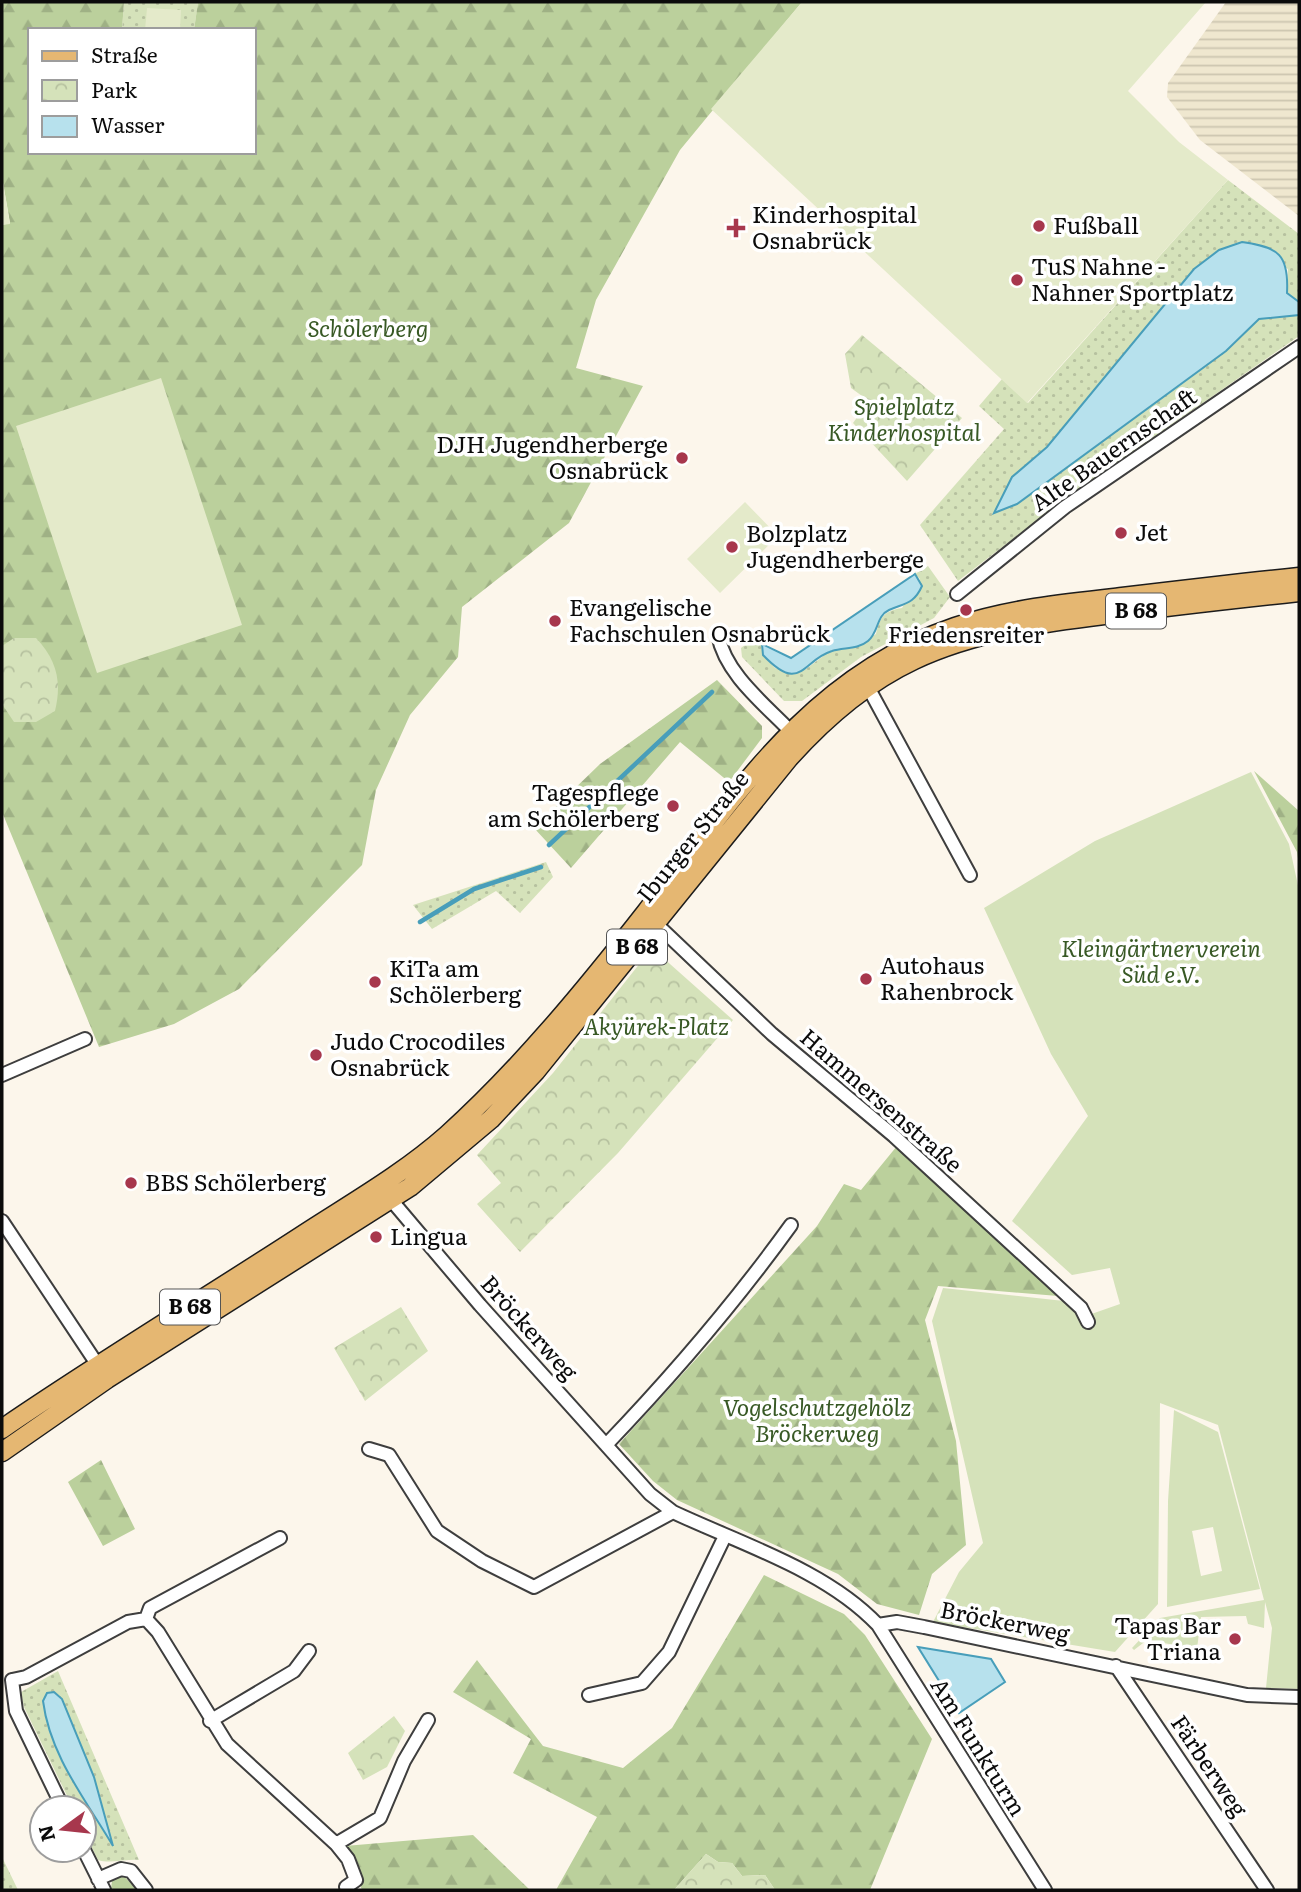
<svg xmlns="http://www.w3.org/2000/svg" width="1301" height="1892" viewBox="0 0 1301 1892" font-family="Literata,serif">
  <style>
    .farmland { fill: url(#farmland-rules) }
    .grass { fill: url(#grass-dots) }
    .forest { fill: url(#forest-firs) }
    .park { fill: url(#park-crowns) }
    .garden { fill: #d5e2ba; fill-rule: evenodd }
    .pitch { fill: #e4eaca }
    .water { fill: #b7e1ed; stroke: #489eba; stroke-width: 2 }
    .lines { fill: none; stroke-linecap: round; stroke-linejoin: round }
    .stream { stroke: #489eba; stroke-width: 4.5 }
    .minor-casing { stroke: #3e3e3e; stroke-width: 16 }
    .primary-casing { stroke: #1c1c1c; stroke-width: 21 }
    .minor { stroke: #fff; stroke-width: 12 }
    .primary { stroke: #e5b772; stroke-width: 18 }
    .poi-dot { fill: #a7374d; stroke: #fff; stroke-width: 2.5 }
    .labels { text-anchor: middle; stroke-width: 7; stroke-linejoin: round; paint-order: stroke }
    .shield { fill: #fff; stroke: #545454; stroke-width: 2 }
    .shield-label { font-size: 21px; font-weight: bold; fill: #0b0b0b }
    .poi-label { font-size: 23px; fill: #0b0b0b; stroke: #fff; text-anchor: start }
    .park-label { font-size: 23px; font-style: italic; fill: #385925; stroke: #fff }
    .street-label { font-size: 23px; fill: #0b0b0b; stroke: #fff }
  </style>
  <defs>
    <pattern id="farmland-rules" width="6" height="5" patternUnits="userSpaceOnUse" patternTransform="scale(1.75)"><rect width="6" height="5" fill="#efe7cf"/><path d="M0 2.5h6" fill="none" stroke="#ccc5b0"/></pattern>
    <pattern id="grass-dots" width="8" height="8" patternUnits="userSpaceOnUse" patternTransform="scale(1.75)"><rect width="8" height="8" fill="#d5e2ba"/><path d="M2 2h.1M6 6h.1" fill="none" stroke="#b6c19f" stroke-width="1.8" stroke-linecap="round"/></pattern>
    <pattern id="forest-firs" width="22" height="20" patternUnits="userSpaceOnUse" patternTransform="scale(1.75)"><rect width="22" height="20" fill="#bbd09c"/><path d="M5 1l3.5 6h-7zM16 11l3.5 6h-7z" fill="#9fb185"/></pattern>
    <pattern id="park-crowns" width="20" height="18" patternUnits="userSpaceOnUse" patternTransform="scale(1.75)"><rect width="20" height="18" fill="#d5e2ba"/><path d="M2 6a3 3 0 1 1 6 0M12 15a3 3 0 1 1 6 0" fill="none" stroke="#b6c19f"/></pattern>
  </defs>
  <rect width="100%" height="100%" fill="#fcf6eb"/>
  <!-- farmland -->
  <path class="farmland" d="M1226 2H1299V216L1200 140 1167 97 1168 83Z"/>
  <!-- grass -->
  <path class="grass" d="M124 2H198L194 30H122Z
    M1228 180 1299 234V302L1287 293 1288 269 1242 242 1218 250 1194 269 1047 447 1012 477 995 513 1017 504 1226 351 1259 319 1299 315V336L1061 502 958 581 920 525 1004 429 979 406 1002 379 1028 403Z
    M928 566 950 597 934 618 861 657 802 701H784L742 657 741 648 753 639 762 644 763 655 775 668 791 673 806 669 830 651 853 648 876 634C880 617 884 611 902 608L920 579 915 574Z
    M546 862 553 877 520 913 496 891 432 929 413 905Z
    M58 1671 139 1860C126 1859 109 1864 98 1860L84 1832V1808H73L24 1707 21 1692Z
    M2 1857 18 1890H2Z"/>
  <!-- forest -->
  <path class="forest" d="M2 2H124L122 30H30V152H254V30H194L198 2H802L680 150 596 300 576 368 643 386 569 523 462 607 458 657 410 715 376 790 362 865 239 989 174 1024 99 1047 2 812V225L10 223 2 177Z
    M717 680 762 726V738L729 782 680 742 571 868 534 828 600 764Z
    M1254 771 1299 811V865L1297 852Z
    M897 1146 1058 1296 938 1286 925 1320 956 1441 966 1545 932 1574 919 1615 877 1604 838 1574 677 1500 653 1481 619 1444 817 1226 844 1184 861 1190Z
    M101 1460 135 1529 103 1546 68 1482Z
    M764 1575 844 1614 865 1635 932 1739 870 1890H775L765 1875 742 1876 732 1863 718 1862 706 1854 674 1890H556L597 1817 513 1773 531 1739 453 1692 477 1660 543 1746 623 1768 672 1728Z
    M473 1835 530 1890H362L345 1846Z
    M123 1875 137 1890H111L112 1880Z"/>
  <!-- park -->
  <path class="park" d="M862 335 962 418 907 481 853 423 869 401 851 388 845 354Z
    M14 638H36C57 660 62 682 55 711L36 722H14L2 704V646Z
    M652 948 733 1020 618 1153 520 1252 477 1204 501 1183 477 1155 553 1073Z
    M401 1307 428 1351 365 1401 334 1348Z
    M394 1716 405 1731 387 1767 363 1780 348 1753Z
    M706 1854 718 1862 732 1863 742 1876 765 1875 775 1890H674Z"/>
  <!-- garden -->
  <path class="garden" d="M1251 772 1289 844 1299 890V1689L1266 1688 1272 1628 1265 1602 1264 1628 1248 1624 1246 1616 1201 1617 1197 1649 1147 1640 1134 1650 1132 1648 1160 1618 1264 1600 1218 1425 1160 1403 1158 1604 1115 1652 933 1622 959 1572 983 1543 932 1321 943 1288 1064 1301 1080 1318 1120 1304 1110 1268 1072 1275 1012 1221 1088 1116 1051 1054 984 908 1095 841Z
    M1174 1410 1218 1432 1260 1589 1167 1607 1168 1501ZM1213 1527 1222 1571 1201 1576 1192 1531Z"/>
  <!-- pitch -->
  <path class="pitch" d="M802 2H1206L1128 91 1179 142 1228 180 1027 403 711 109Z
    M147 8 181 10 180 30H145Z
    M2 177 10 224 2 225Z
    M161 378 242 625 97 673 16 426Z
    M745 502 778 536 720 593 687 559Z"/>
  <!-- water -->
  <path class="water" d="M1242 242C1279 247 1289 255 1287 293L1299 302V315L1259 319 1226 351 1017 504 994 513 1012 477 1047 447 1194 269 1219 250Z
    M915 574 922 586C914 604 905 603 889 610 876 616 879 632 868 641 857 650 844 647 832 651 802 660 801 695 763 655L762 644 791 658Z
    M918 1647 991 1659 1005 1682 959 1713Z
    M54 1692 62 1699 94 1777 113 1846C86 1800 50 1756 43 1701L47 1693Z"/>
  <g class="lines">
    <!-- stream -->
    <path class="stream" d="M549 845 712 692
      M420 922 474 889 541 867"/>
    <!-- minor casing -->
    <g class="minor-casing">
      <path id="minor" d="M957 594 1065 507 1299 347
        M718 635C726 677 770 708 797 738
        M868 687 970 875
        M650 918 772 1034 894 1136 1081 1308 1088 1322
        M2 1075 85 1039
        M387 1195 480 1305 650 1494 673 1512C741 1544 826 1570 878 1625L1045 1890
        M2 1221 101 1370
        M606 1445C673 1375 734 1304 791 1225
        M369 1449 389 1455 437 1531 482 1561 534 1587 673 1512
        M146 1619 150 1608 280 1538
        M878 1625 897 1622 924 1627 1247 1695 1299 1697
        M1116 1666 1267 1890
        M12 1680 26 1677 128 1622 146 1619 158 1632 227 1744 336 1844 380 1818 404 1761 428 1720
        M12 1680 16 1711 63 1808
        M589 1695 642 1683 669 1652 725 1536
        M210 1721 294 1671 309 1651
        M336 1844 348 1859 356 1880 346 1887
        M84 1850 104 1890
        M98 1879 121 1869 131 1871 146 1890"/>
    </g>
    <!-- primary casing -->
    <g class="primary-casing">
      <path id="primary" d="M2 1429C100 1362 201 1301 301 1236 350 1204 403 1174 447 1135 520 1069 585 990 646 912 735 796 810 676 955 627 1008 609 1067 603 1122 597 1181 590 1240 583 1299 577
        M2 1452 107 1379 410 1187 491 1119 536 1071 789 758C824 719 865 683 914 660 974 632 1039 623 1104 615 1169 606 1234 599 1299 592"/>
    </g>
    <!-- minor -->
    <use href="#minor" class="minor"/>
    <!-- primary -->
    <use href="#primary" class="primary"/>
  </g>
  <!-- markers -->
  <g class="poi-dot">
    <circle cx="1039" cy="226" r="7"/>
    <path d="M732.5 217.5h7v7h7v7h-7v7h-7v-7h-7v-7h7z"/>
    <circle cx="1017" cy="280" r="7"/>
    <circle cx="682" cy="458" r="7"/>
    <circle cx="1121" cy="533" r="7"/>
    <circle cx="732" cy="547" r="7"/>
    <circle cx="966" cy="610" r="7"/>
    <circle cx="555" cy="621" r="7"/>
    <circle cx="673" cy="806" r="7"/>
    <circle cx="866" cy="979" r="7"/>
    <circle cx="375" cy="982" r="7"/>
    <circle cx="316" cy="1055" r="7"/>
    <circle cx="131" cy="1183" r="7"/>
    <circle cx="376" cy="1237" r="7"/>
    <circle cx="1235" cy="1639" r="7"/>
  </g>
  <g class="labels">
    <!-- shield labels -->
    <g class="shield">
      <rect x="1106" y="593.5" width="60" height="35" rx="5"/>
      <rect x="607" y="929.5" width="60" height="35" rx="5"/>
      <rect x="160" y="1289.5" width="60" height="35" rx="5"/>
    </g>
    <g class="shield-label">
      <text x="1136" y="618">B 68</text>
      <text x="637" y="954">B 68</text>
      <text x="190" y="1314">B 68</text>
    </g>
    <!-- poi labels -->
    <g class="poi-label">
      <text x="752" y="223">Kinderhospital<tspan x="752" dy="26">Osnabrück</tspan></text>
      <text x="1053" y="234">Fußball</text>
      <text x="1031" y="275">TuS Nahne -<tspan x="1031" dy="26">Nahner Sportplatz</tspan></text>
      <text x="668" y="453" text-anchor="end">DJH Jugendherberge<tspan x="668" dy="26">Osnabrück</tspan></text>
      <text x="1135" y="541">Jet</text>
      <text x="746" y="542">Bolzplatz<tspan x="746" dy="26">Jugendherberge</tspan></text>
      <text x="569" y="616">Evangelische<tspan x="569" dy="26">Fachschulen Osnabrück</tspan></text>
      <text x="966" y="643" text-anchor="middle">Friedensreiter</text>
      <text x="659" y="801" text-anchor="end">Tagespflege<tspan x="659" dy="26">am Schölerberg</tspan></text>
      <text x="880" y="974">Autohaus<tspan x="880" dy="26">Rahenbrock</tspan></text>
      <text x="389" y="977">KiTa am<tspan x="389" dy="26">Schölerberg</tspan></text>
      <text x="330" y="1050">Judo Crocodiles<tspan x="330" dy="26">Osnabrück</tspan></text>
      <text x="145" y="1191">BBS Schölerberg</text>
      <text x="390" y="1245">Lingua</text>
      <text x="1221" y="1634" text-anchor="end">Tapas Bar<tspan x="1221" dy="26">Triana</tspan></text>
    </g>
    <!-- park labels -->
    <g class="park-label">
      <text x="368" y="337">Schölerberg</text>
      <text x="904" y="415">Spielplatz<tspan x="904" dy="26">Kinderhospital</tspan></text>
      <text x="1161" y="957">Kleingärtnerverein<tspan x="1161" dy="26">Süd e.V.</tspan></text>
      <text x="656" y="1035">Akyürek-Platz</text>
      <text x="817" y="1416">Vogelschutzgehölz<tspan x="817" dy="26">Bröckerweg</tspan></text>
    </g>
    <!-- street labels -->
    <g class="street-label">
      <text transform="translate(1114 450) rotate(-35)" y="8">Alte Bauernschaft</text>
      <text transform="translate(693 837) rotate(-51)" y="8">Iburger Straße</text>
      <text transform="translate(881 1101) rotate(41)" y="8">Hammersenstraße</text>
      <text transform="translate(529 1328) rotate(48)" y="8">Bröckerweg</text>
      <text transform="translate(1005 1622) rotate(11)" y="8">Bröckerweg</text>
      <text transform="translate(978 1747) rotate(58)" y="8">Am Funkturm</text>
      <text transform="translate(1209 1766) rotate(56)" y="8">Färberweg</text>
    </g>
  </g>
  <!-- border -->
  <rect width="1301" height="1892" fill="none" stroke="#0b0b0b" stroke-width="7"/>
  <!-- legend -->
  <rect x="28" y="28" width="228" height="126" fill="#ffffff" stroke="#9d9d9d" stroke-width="2"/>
  <rect x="42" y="51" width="35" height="10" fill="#e5b772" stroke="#9d9d9d" stroke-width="2"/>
  <text x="91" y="63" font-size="21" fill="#0b0b0b">Straße</text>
  <rect x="42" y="80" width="35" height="21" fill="url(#park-crowns)" stroke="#9d9d9d" stroke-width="2"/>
  <text x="91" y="98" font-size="21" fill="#0b0b0b">Park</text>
  <rect x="42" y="116" width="35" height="21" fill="#b7e1ed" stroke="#9d9d9d" stroke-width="2"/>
  <text x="91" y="133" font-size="21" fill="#0b0b0b">Wasser</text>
  <!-- north arrow -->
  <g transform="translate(63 1829) rotate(255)"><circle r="33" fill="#ffffff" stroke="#9d9d9d" stroke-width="2"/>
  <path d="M0-5L12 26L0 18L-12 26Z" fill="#a7374d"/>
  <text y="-10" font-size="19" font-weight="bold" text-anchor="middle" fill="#0b0b0b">N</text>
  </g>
</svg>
